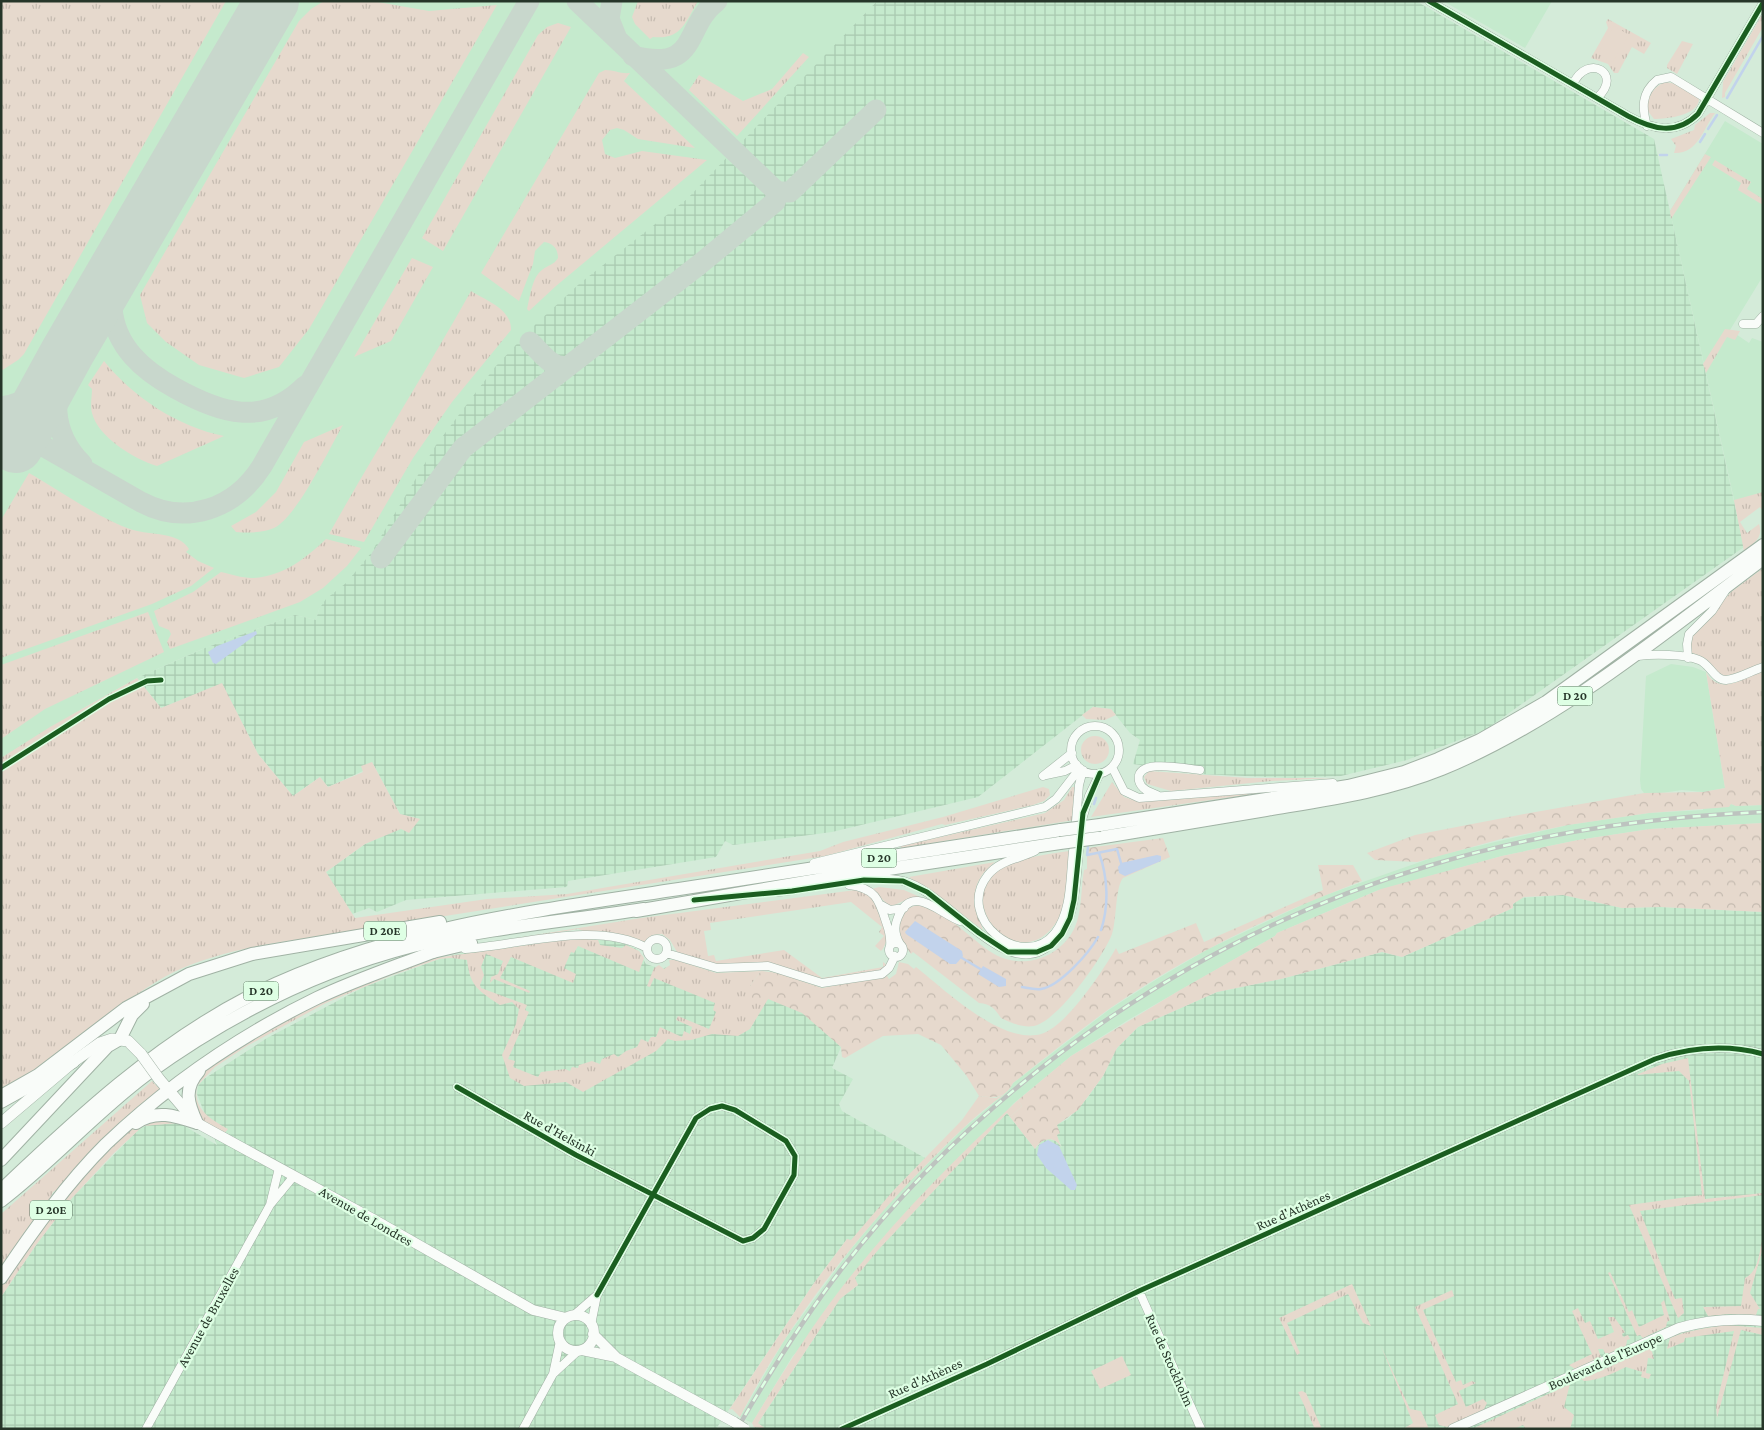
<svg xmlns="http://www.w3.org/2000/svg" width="1764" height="1430" viewBox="0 0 1764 1430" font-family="'Crimson Pro',serif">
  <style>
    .built { fill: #c5eacd }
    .industrial { fill: url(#industrial-grid) }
    .grass { fill: url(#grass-tufts) }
    .forest { fill: url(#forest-crowns) }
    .pitch { fill: #e6d9cd }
    .water { fill: #c2d3ec }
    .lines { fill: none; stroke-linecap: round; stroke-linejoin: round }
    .stream { stroke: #c2d3ec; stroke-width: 2.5 }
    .taxiway { stroke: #c8d7cc; stroke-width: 21 }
    .runway { stroke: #c8d7cc; stroke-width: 54 }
    .minor-casing { stroke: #a0b2a4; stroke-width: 9 }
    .tertiary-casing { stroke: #a0b2a4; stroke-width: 11 }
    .secondary-casing { stroke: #a0b2a4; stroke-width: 12 }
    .primary-casing { stroke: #a0b2a4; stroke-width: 14 }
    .trunk-casing { stroke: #a0b2a4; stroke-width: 14 }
    .minor { stroke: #f9fcf9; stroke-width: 8 }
    .tertiary { stroke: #f9fcf9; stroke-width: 10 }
    .secondary { stroke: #f9fcf9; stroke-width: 11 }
    .primary { stroke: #f9fcf9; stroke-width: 12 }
    .trunk { stroke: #f9fcf9; stroke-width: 12 }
    .rail-casing { stroke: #bdc3bf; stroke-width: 4.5 }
    .rail { stroke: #deffe4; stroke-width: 2.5; stroke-dasharray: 8; stroke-linecap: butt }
    .tertiary-bridge-casing { stroke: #a0b2a4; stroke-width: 11; stroke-linecap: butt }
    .secondary-bridge-casing { stroke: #a0b2a4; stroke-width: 12; stroke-linecap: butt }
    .trunk-bridge-casing { stroke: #a0b2a4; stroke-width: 14; stroke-linecap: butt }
    .tertiary-bridge { stroke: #f9fcf9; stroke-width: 10 }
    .secondary-bridge { stroke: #f9fcf9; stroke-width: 11 }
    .trunk-bridge { stroke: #f9fcf9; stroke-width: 12 }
    .cycleway-casing { stroke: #deffe4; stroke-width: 8 }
    .cycleway { stroke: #1b5e20; stroke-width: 5 }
    .labels { text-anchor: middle; stroke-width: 4.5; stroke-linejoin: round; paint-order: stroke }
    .shield { fill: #deffe4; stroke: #5d7261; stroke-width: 1 }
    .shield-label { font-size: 12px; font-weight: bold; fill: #263629 }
    .street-label { font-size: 14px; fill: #263629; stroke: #deffe4 }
  </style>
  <defs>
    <pattern id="industrial-grid" width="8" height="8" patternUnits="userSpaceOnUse" patternTransform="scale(1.25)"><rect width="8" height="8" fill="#c5eacd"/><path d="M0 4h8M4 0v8" fill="none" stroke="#a9c9b0"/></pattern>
    <pattern id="grass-tufts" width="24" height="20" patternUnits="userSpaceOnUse" patternTransform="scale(1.25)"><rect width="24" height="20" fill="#e6d9cd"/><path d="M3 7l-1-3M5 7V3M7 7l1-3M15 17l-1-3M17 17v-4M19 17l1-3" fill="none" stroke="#c5bbb0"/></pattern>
    <pattern id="forest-crowns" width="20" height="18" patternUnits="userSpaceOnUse" patternTransform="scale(1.25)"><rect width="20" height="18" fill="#e6d9cd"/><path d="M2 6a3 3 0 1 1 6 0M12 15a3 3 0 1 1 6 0" fill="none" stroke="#c5bbb0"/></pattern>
  </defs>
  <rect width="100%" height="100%" fill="#d4ebd9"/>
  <!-- built -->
  <path class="built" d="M1 1H877L850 30 955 134 319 609 316 620 295 615 200 650 137 678 87 706 1 758Z
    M1443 1H1552L1525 48Z
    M1725 121 1763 144V276L1730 330 1749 343 1752 338 1763 342V500L1735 504 1670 211Z
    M1671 664 1693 667 1706 672 1725 788 1703 792 1682 790 1655 794 1644 793 1641 789 1640 780 1646 676Z
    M1731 804 1736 806 1763 805V823L1650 829 1578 840 1502 856 1376 891 1277 933 1275 936 1128 1020 1071 1056 1013 1104 792 1357 752 1423 740 1417 785 1339 851 1249 895 1196 965 1127 1009 1090 1013 1083 1110 1009 1157 979 1208 949 1317 898 1440 855 1568 825 1649 813 1703 810V807Z"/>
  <!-- industrial -->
  <path class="industrial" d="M877 1H1416L1654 139 1744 547 1485 730 1407 760 1341 776 1292 778 1199 774 1133 764 1140 740 1130 733 1111 709 1093 707 978 797 832 832 733 845 725 841 716 857 568 881 567 887 406 900 377 912 369 908 352 914 326 872 365 844 420 819 400 814 372 762 363 771 328 787 320 777 293 796 258 754 222 684 161 708 137 678 205 648 295 615 316 620 319 609 326 599 346 583 371 553 436 445 495 367 536 324 579 284 687 199Z
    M1563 895 1622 908 1660 907 1763 912V1429H754L840 1299 858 1285 855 1278 879 1249 1007 1113 1035 1149 1042 1141 1049 1139 1056 1141 1062 1147 1056 1135V1125L1068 1119 1088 1097 1103 1076 1117 1048 1138 1027 1217 992 1281 979 1382 952 1402 957 1513 908V904L1519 898Z
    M597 939 622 943 637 949 646 964 661 969 673 965 749 984 805 1008 841 1047 832 1068 853 1079 839 1104 842 1111 925 1158 851 1241 847 1239 814 1283 716 1429H1V1297L36 1245 72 1198 139 1129 148 1125 179 1123 217 1145 197 1094 198 1086 204 1079 267 1038 364 987 442 958 467 952Z"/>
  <!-- grass -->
  <path class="grass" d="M1 1H226L24 354 18 360 1 371Z
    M324 1H372L429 11 497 5 309 329 279 367 244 378 199 365 166 342 147 323 140 295 299 21 311 9Z
    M638 1H698C685 23 681 40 653 37L650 39 635 24 632 17Z
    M1763 13V27L1725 93V97L1722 98 1723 82Z
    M1608 19 1651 43 1644 54 1632 47 1618 73H1614L1608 64 1591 58 1608 28 1606 22Z
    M558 23 571 27 443 251 422 238 538 35 547 27Z
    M1682 41 1693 44 1677 74 1667 68V65Z
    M803 53 809 57 737 136 689 90 699 75 743 101 772 89Z
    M605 70C615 70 620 74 630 73L624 81 695 148 638 139 624 130 617 128 610 130 602 140 605 154 615 158 642 151 707 160 556 286 529 311 527 309C530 297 532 277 542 270 548 265 554 265 558 258 558 249 553 243 544 242L535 251 533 264 519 301 481 273 599 73Z
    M1666 82 1676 84 1699 98C1700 115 1668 119 1654 119L1647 110C1647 97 1653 86 1666 82Z
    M1710 113H1715C1703 129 1698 154 1674 153L1676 146 1671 139 1694 130 1695 125Z
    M1705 154 1711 157 1671 219 1670 211Z
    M1715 160 1751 182 1747 189 1763 199V205L1738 190 1741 183 1712 165Z
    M412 258 433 267 391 341 354 357Z
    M471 291C485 300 512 309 511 330L452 402 413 458 364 542 329 534C375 452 425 373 471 291Z
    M1725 329 1740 331 1735 340 1727 337 1706 373 1703 364Z
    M104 361C133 397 178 427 224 436L157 466C134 459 98 437 92 413 90 406 92 396 92 389L88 385Z
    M343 425C329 449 297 517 274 528 262 533 248 533 236 532L231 526 256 512 276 492 304 442Z
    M29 473C57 489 103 521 133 530 150 535 179 532 189 549L186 552 198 561 214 568 191 586 152 604 1 658V520Z
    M1763 492V511L1760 507 1740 522 1747 533 1759 524C1764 538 1753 544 1744 551L1734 500Z
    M326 539 361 548 347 566 323 588 300 602 170 649 167 642 171 634 169 630 159 626 154 611 193 592 221 572C230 574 242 578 252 578 282 577 305 559 326 539Z
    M1763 568V665L1724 677 1714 671 1704 658 1692 653 1690 643 1692 635 1731 592Z
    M148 612 164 652 45 709 1 739V665Z
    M1763 671V788H1725L1706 672C1721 697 1741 678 1763 671Z
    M137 678 161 708 222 683 258 754 293 796 320 777 328 787 363 772 361 766 372 762 400 814 420 819 409 833 401 829 365 844 326 872 355 918 487 899 567 894 820 851 843 842 943 817 1043 787 1049 789 1050 795 1044 801 1033 805 945 825 942 824 825 856 281 942C245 948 208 956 174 972 123 998 82 1040 35 1073 25 1080 12 1085 1 1091V758L50 727Z
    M1093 707 1111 709 1116 715 1105 720 1086 719 1082 715Z
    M1081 750a14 14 0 1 1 28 0a14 14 0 1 1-28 0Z
    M1149 771 1248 778H1334L1271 781 1171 791 1147 784 1144 777Z
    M1112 782 1124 797 1140 802 1273 791 1091 817Z
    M1072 787H1075L1074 820 901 848V846L1045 813 1064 800Z
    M1070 851C1068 875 1069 909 1052 928 1015 973 952 901 1000 869 1020 857 1048 854 1070 851Z
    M995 862C967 884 974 903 983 930L909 877Z
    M879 887 904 890 920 897 908 899 890 907 872 889Z
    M863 889C877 900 896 935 881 951L875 946 884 936 879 932 882 927 851 902 710 923 711 930 704 931 708 956 714 955 716 961 784 950 822 978 883 967V962L887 965 883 971 822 980 771 964 718 966 677 952 670 940 662 934 652 935 645 942 605 932 583 931 578 929 504 942V940L641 918Z
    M577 938 598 940 600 945 622 948 626 945 639 951 644 958 639 972 578 946 574 953 571 952 564 968 576 974 573 983 511 957 500 978 530 991 529 993 494 979 490 983 491 977 498 974 503 961 486 954 481 967 484 975 480 985 481 988 527 1005 525 1010 529 1012 508 1059 515 1061 513 1067 538 1077 541 1072 565 1069 570 1071 572 1067 578 1068 579 1065 592 1061 600 1064 602 1059 614 1054 618 1057 626 1051 637 1047 641 1039 648 1042 651 1037H656L660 1027 682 1037 684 1031 690 1034 692 1027 676 1020 678 1016 709 1029 716 1012 713 1010 715 1003 654 978 650 987 647 986 654 968 659 965 664 969 670 965 669 960H676L716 973 761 971 750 986 768 999 750 1029 738 1036 712 1034 691 1040 675 1041 668 1039 656 1051 583 1092 566 1082 524 1086 510 1078 502 1055 516 1024 519 1009 512 1002 500 1005C479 991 470 987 467 960L451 958 439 959 390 976 326 1003 247 1046 215 1067 197 1086C192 1109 212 1120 228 1129L224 1134 198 1118 191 1091 203 1073 222 1058 276 1024 333 995 427 959Z
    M1688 1058 1705 1199 1763 1193V1195L1640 1211 1675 1299 1682 1298 1684 1313 1678 1318 1629 1205 1702 1195 1689 1081 1679 1071 1636 1075 1662 1064Z
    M152 1081 161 1090 64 1185 53 1192 46 1207 1 1267V1214Z
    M1005 1094C974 1115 949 1142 923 1168 852 1241 787 1325 740 1417L732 1409 729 1410 814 1283 847 1239 851 1240 893 1191 962 1120 979 1096 996 1098Z
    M1018 1100 1022 1106 1010 1117 1007 1113 879 1249 855 1278 858 1285 840 1299 758 1423 766 1429 754 1427 752 1423C777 1382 802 1341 830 1303 885 1229 950 1163 1018 1100Z
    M149 1119 179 1123 143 1126 114 1153 72 1198 36 1245 1 1297V1287L8 1275C43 1227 97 1144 149 1119Z
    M1763 1237V1248L1750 1293 1760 1309H1758L1756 1315 1729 1314 1708 1316 1703 1307 1741 1306 1745 1278C1759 1271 1759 1252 1763 1237Z
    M1610 1272 1629 1312 1632 1310 1639 1327 1664 1315 1661 1303 1664 1300 1670 1320 1667 1322 1666 1327 1643 1338 1640 1335 1637 1336 1608 1273Z
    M1352 1284 1371 1326 1363 1323 1348 1294 1287 1323 1300 1353 1297 1355 1279 1318Z
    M1452 1290 1454 1296 1423 1310 1456 1382 1461 1380 1463 1385 1472 1381 1476 1383 1459 1391 1466 1407 1483 1399 1487 1403 1483 1411 1447 1427 1439 1425 1435 1415 1458 1404 1415 1307Z
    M1578 1308 1585 1323 1590 1321 1598 1339 1614 1332 1608 1317H1614L1625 1332 1622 1334 1623 1337 1628 1335 1630 1339 1627 1340 1626 1346 1606 1355 1603 1349H1598L1601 1357 1575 1369 1569 1365 1592 1354 1572 1311Z
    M1726 1325 1763 1328V1335L1741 1330 1717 1418 1716 1406 1734 1331 1685 1338 1684 1342 1667 1349 1670 1338C1688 1330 1707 1328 1726 1325Z
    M1380 1344 1410 1409 1421 1411 1429 1429H1403L1413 1423Z
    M1651 1348 1654 1359 1648 1358 1646 1373 1651 1374 1649 1379 1641 1377 1642 1372 1626 1367C1612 1374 1599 1380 1584 1381L1581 1379Z
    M1570 1384 1564 1407 1574 1415 1570 1429H1526L1523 1425 1514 1429H1472Z
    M1302 1391 1306 1393 1322 1429H1315L1298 1392Z"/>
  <!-- forest -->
  <path class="forest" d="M1725 788H1763V805L1736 806 1731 804 1729 807 1649 813 1568 825 1501 839 1417 862 1375 860 1367 853 1415 835 1524 814 1644 793 1703 792Z
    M1763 823V912L1660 907 1622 908 1563 895 1524 897 1513 904V908L1402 957 1382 952 1281 979 1217 992 1138 1027 1117 1048 1103 1076 1078 1110 1057 1125 1060 1133 1057 1135 1061 1147C1054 1135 1041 1138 1035 1149L1010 1117 1022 1106 1018 1100 1071 1056 1180 990 1275 936 1277 933 1381 889 1502 856 1578 840 1650 829Z
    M1163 838 1170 857 1123 878C1115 888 1117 919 1112 934 1104 956 1058 1021 1034 1026 1023 1028 1011 1023 1001 1018 995 1009 991 1004 979 1003L913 952 911 954C907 948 901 942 899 934 895 914 911 900 930 907 946 913 975 942 991 952 1021 972 1061 958 1075 927 1082 911 1081 887 1084 870L1087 869V848Z
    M1318 865H1353L1362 881C1274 914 1187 955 1109 1009 1076 1033 1045 1058 1013 1083 1005 1099 995 1098 979 1096L966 1075 941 1045 918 1034 883 1036 845 1058 842 1057 841 1047 802 1013 768 999 762 1006 749 995 750 986 761 971 778 973 822 988 887 976 889 979 896 974 899 962 908 964 914 969 916 967C945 990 1002 1045 1041 1034 1067 1026 1102 972 1116 948L1119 954 1196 923 1204 942 1323 890Z"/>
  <!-- pitch -->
  <path class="pitch" d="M1614 26 1629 35 1613 62 1598 53Z
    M1122 1356 1131 1375 1100 1389 1091 1371Z"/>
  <!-- water -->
  <path class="water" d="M256 631 257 634 216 664 213 663 208 652 217 646Z
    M1157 855 1161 856V861L1125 876 1119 873 1118 867 1121 863Z
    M915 921 962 951 963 956 956 964H950L906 934 905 932Z
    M983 966 1006 979V986L999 987 978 974Z
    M1048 1140 1059 1146 1077 1185 1075 1190H1071L1046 1168 1037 1155 1039 1145Z"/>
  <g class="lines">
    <!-- stream -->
    <path class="stream" d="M1727 98 1763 36
      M1708 129 1717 115
      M1700 142 1705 134
      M1660 155H1667
      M1094 804 1096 798
      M1088 847 1087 855 1117 849 1121 863
      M1099 853C1108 877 1109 906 1101 930
      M962 958 982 970
      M1022 987C1028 988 1035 990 1041 989 1060 986 1089 953 1098 937"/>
    <!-- taxiway -->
    <path class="taxiway" d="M577 1 774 189
      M612 1 609 19 617 39
      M633 56C700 73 683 26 717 1
      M127 250C119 269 110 287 112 308 115 347 144 371 175 388 220 413 263 428 305 386
      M530 342C541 352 552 370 568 366
      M67 353C53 394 49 431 82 464
      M1 407C26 403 47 391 59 368
      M1 422 141 502C186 526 235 509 262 466L529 1
      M381 558 463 448 700 264 775 202 777 196 774 189 778 192H790L876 110"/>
    <!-- runway -->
    <path class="runway" d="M16 446 67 353 272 1"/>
    <!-- minor casing -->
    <g class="minor-casing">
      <path id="minor" d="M1429 1 1628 116C1652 129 1676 136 1698 114L1763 3
        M1573 84C1588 52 1624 74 1597 98
        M1647 126C1642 108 1641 93 1657 80L1671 77 1763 133
        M1743 324H1756L1763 316
        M1638 656C1653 654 1685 654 1699 660 1710 664 1714 680 1726 680 1738 679 1751 671 1763 667
        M1688 658 1687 644 1689 634 1712 611 1725 591
        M1071 750a24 24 0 1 1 48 0a24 24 0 1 1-48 0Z
        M1112 767 1124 791 1139 798 1333 783
        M1046 775 1065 771 1077 765
        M1043 776 1072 753
        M1157 795C1149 792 1141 789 1139 781 1134 757 1187 769 1200 770
        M1082 820 1089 796 1100 773
        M1076 821 1079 785 1083 770
        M1035 851C1019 859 1000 860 988 875 953 919 1024 973 1055 933 1072 911 1070 877 1073 851
        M814 863 1045 807 1056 799 1080 768
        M849 885C875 888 879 899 886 922 889 930 891 937 890 946
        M778 892C814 889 869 872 903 881 945 891 998 972 1041 951 1078 932 1075 886 1079 850
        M881 905 890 910 904 908
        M647 949a10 10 0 1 1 20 0a10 10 0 1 1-20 0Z
        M889 950a7 7 0 1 1 14 0a7 7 0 1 1-14 0Z
        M900 944C895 936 894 926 898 917 912 882 940 914 960 921
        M465 949C520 945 597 920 647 948
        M666 953 717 968 768 966 822 983 882 974 889 968 895 956
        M457 1087 576 1155 743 1241 753 1238 764 1229 794 1175 795 1156 786 1141 735 1110 722 1106 710 1109 696 1118 597 1295
        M279 1168 270 1205 294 1176
        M1139 1291 1201 1429
        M573 1316 597 1295 591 1325
        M560 1341 553 1374 578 1351
        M146 1429 270 1205
        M523 1429 553 1374
        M842 1429 987 1364 1139 1291 1655 1059C1691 1047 1726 1044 1763 1054"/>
    </g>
    <!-- tertiary casing -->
    <g class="tertiary-casing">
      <path id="tertiary" d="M197 1123 373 1219 533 1310 566 1318
        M558 1333a18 18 0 1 1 36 0a18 18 0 1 1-36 0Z
        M593 1334 617 1358 734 1422
        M582 1350 616 1357
        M1453 1429 1679 1328C1707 1320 1734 1318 1763 1321"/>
    </g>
    <!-- secondary casing -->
    <g class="secondary-casing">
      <path id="secondary" d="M159 1079 194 1120
        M1 1123 73 1062 100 1043 112 1039 128 1041 141 1054"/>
    </g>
    <!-- primary casing -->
    <g class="primary-casing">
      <path id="primary" d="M1 1102 73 1062
        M136 1123C156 1109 176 1116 197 1123
        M197 1123C188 1104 183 1089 199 1071
        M1 1278C32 1232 66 1184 106 1144 169 1084 239 1036 317 998 355 980 394 967 433 952"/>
    </g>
    <!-- trunk casing -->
    <g class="trunk-casing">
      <path id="trunk" d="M1100 825 1348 786 1404 772 1438 759 1480 740 1546 702 1763 545
        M1098 838C1154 829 1210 819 1266 810 1325 800 1385 792 1442 769 1557 722 1663 634 1763 559
        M636 911 829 878 1060 843
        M433 952 471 943
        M1 1096 38 1075 126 1008 189 974 252 954 440 922
        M1 1160 108 1046 120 1039 132 1015 143 1004
        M1 1190C78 1117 155 1045 250 996 383 929 534 911 679 889 806 870 933 850 1061 830
        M1 1201C52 1162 95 1113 146 1075 227 1016 316 971 413 946 488 928 567 921 644 909"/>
    </g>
    <!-- minor -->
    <use href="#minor" class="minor"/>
    <!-- tertiary -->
    <use href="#tertiary" class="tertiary"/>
    <!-- secondary -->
    <use href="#secondary" class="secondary"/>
    <!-- primary -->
    <use href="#primary" class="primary"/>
    <!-- trunk -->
    <use href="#trunk" class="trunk"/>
    <!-- rail casing -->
    <g class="rail-casing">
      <path id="rail" d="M737 1429C769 1374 802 1320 840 1271 987 1080 1198 934 1428 866 1537 833 1649 817 1763 812"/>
    </g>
    <!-- rail -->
    <use href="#rail" class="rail"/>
    <!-- tertiary-bridge casing -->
    <g class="tertiary-bridge-casing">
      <path id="tertiary-bridge" d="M734 1422 745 1429"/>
    </g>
    <!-- secondary-bridge casing -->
    <g class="secondary-bridge-casing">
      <path id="secondary-bridge" d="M141 1054 159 1079"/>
    </g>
    <!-- trunk-bridge casing -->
    <g class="trunk-bridge-casing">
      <path id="trunk-bridge" d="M1061 830 1100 825
        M1060 843 1098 838"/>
    </g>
    <!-- tertiary-bridge -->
    <use href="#tertiary-bridge" class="tertiary-bridge"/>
    <!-- secondary-bridge -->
    <use href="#secondary-bridge" class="secondary-bridge"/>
    <!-- trunk-bridge -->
    <use href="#trunk-bridge" class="trunk-bridge"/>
    <!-- cycleway casing -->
    <g class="cycleway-casing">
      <path id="cycleway" d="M1429 1 1628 116C1652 129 1676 136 1698 114L1763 3
        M1 768 109 699 147 681 161 680
        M694 900 792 891 864 880 903 881 927 892 979 933 1008 952H1037L1051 946 1062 934 1070 918 1074 900 1083 813 1100 773
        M457 1087 576 1155 743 1241 753 1238 764 1229 794 1175 795 1156 786 1141 735 1110 722 1106 710 1109 696 1118 597 1295
        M842 1429 987 1364 1139 1291 1655 1059C1691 1047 1726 1044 1763 1054"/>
    </g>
    <!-- cycleway -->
    <use href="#cycleway" class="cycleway"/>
  </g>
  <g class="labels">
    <!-- shield labels -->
    <g class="shield">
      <rect x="1557.5" y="686.5" width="35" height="19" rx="4"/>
      <rect x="861.5" y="848.5" width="35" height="19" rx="4"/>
      <rect x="364" y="921.5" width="42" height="19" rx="4"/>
      <rect x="243.5" y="981.5" width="35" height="19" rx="4"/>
      <rect x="30" y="1200.5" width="42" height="19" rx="4"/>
    </g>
    <g class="shield-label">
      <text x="1575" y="700">D 20</text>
      <text x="879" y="862">D 20</text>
      <text x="385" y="935">D 20E</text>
      <text x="261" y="995">D 20</text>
      <text x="51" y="1214">D 20E</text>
    </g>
    <!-- street labels -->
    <g class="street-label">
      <text transform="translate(560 1133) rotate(29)" y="5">Rue d'Helsinki</text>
      <text transform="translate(1293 1210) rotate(-24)" y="5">Rue d'Athènes</text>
      <text transform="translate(366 1216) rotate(30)" y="5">Avenue de Londres</text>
      <text transform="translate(208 1317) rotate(-61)" y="5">Avenue de Bruxelles</text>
      <text transform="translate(1170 1360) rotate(66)" y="5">Rue de Stockholm</text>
      <text transform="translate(1605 1361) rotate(-24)" y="5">Boulevard de l'Europe</text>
      <text transform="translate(925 1378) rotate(-24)" y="5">Rue d'Athènes</text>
    </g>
  </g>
  <!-- border -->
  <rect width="1764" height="1430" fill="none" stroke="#263629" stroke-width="5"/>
</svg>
